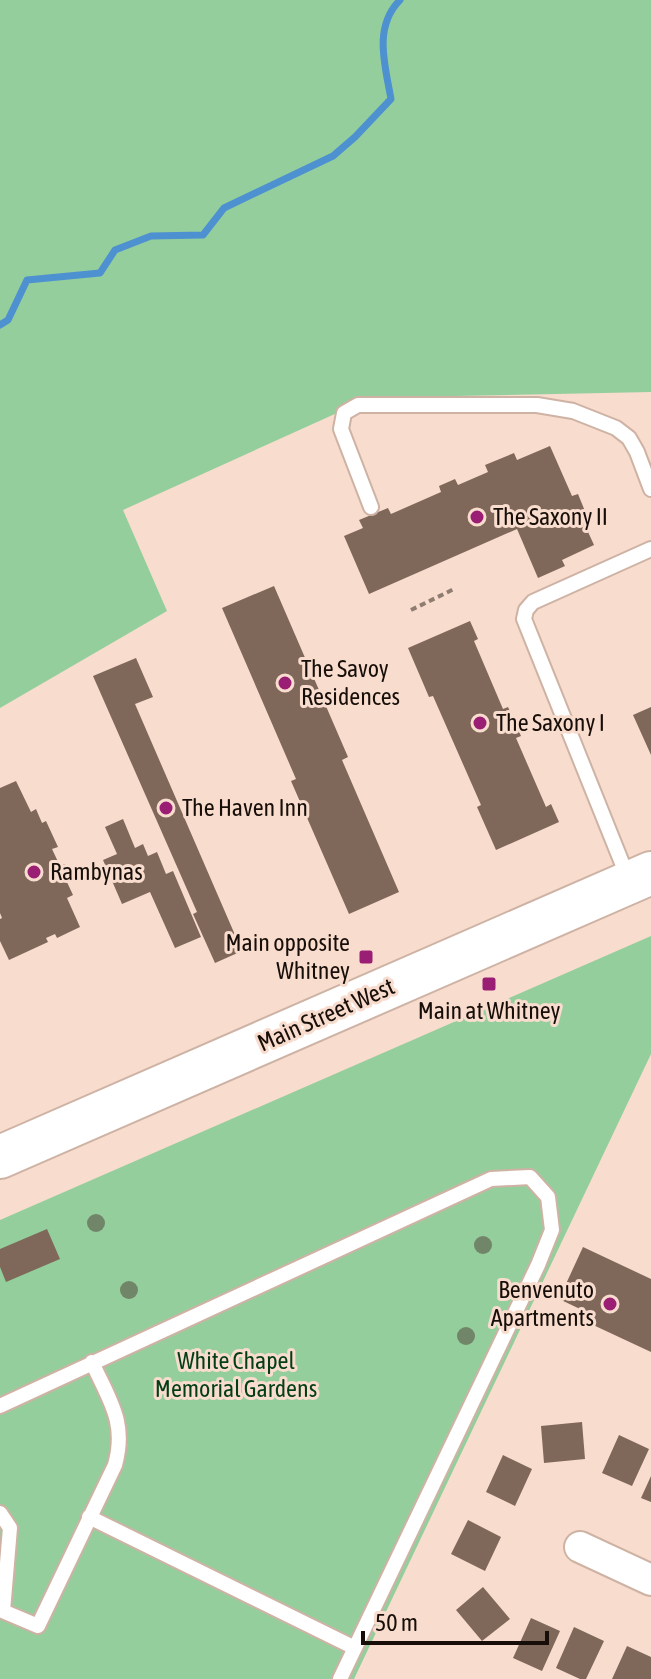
<svg xmlns="http://www.w3.org/2000/svg" width="651" height="1679" viewBox="0 0 651 1679" font-family="'Asap Condensed',sans-serif">
  <style>
    .green { fill: #95ce9d }
    .lines { fill: none; stroke-linecap: round; stroke-linejoin: round }
    .stream { stroke: #4e91d0; stroke-width: 7 }
    .building { fill: #7f685a }
    .lane-casing { stroke: #ceb3a5; stroke-width: 18 }
    .street-casing { stroke: #ceb3a5; stroke-width: 34 }
    .secondary-casing { stroke: #ceb3a5; stroke-width: 46 }
    .path { stroke: #907d72; stroke-width: 4; stroke-dasharray: 6 4; stroke-linecap: butt }
    .lane { stroke: #fff; stroke-width: 14 }
    .street { stroke: #fff; stroke-width: 30 }
    .secondary { stroke: #fff; stroke-width: 42 }
    .tree { fill: #718568 }
    .poi-dot { fill: #9b1e75; stroke: #f8dccd; stroke-width: 3 }
    .labels { text-anchor: middle; stroke-width: 6; stroke-linejoin: round; paint-order: stroke }
    .poi-label { font-size: 24px; fill: #170e09; stroke: #f8dccd; text-anchor: start }
    .street-label { font-size: 24px; fill: #170e09; stroke: #f8dccd }
    .park-label { font-size: 24px; fill: #023d15; stroke: #f8dccd }
  </style>
  <rect width="100%" height="100%" fill="#f8dccd"/>
  <!-- green -->
  <path class="green" d="M0 0H651V392L456 396 337 413 123 510 167 611 0 708Z
    M651 936V1054L354 1679H0V1220Z"/>
  <g class="lines">
    <!-- stream -->
    <path class="stream" d="M0 325 8 320 27 280 100 273 115 250 151 236 203 235 224 208 333 156 355 137 391 99C385 65 373 27 400 0"/>
  </g>
  <!-- building -->
  <path class="building" d="M550 446 572 496 578 494 589 521 584 523 594 545 562 560 565 566 538 578 517 529 369 594 344 536 363 528 359 520 388 508 391 514 441 492 439 486 455 479 458 485 488 472 485 465 514 453 517 460Z
    M274 586 348 757 342 760 399 892 349 914 291 781 296 779 222 608Z
    M470 621 478 639 474 641 503 709 508 707 521 736 516 738 546 807 551 804 559 822 496 850 477 807 481 805 433 696 429 697 408 648Z
    M136 658 153 697 135 704 242 951 215 963 193 914 197 912 93 676Z
    M651 707V755L633 715Z
    M16 781 31 812 36 809 42 823 46 821 58 847 52 849 60 866 65 864 71 878 66 880 73 895 67 898 80 927 57 938 55 934 46 938 48 942 9 960 0 941V919L2 918 0 913V788Z
    M123 819 135 848 143 844 148 856 157 852 166 874 173 871 201 937 175 948 150 892 122 904 103 860 117 854 105 827Z
    M47 1229 60 1259 6 1282 0 1267V1249Z
    M583 1247 651 1279V1352L576 1317 580 1309 559 1299Z
    M582 1422 585 1459 544 1463 541 1426Z
    M619 1435 649 1449 632 1486 602 1473Z
    M503 1455 532 1469 515 1506 486 1492Z
    M651 1476V1502L641 1498Z
    M468 1520 501 1537 485 1571 451 1554Z
    M483 1587 510 1619 482 1641 456 1610Z
    M531 1618 560 1631 542 1671 513 1658Z
    M574 1627 604 1641 586 1679H580L556 1668Z
    M627 1646 651 1657V1679H612Z"/>
  <g class="lines">
    <!-- lane casing -->
    <g class="lane-casing">
      <path id="lane" d="M371 507 341 429 344 413 358 405H537L573 411 616 428 629 438 637 452 651 489
        M628 878 524 619 526 610 533 602 651 549
        M0 1406 491 1179 530 1177 548 1197 552 1230 538 1265 340 1679
        M0 1513 10 1528 3 1611
        M89 1517 355 1648
        M0 1610 38 1626 115 1465C127 1422 109 1400 92 1362"/>
    </g>
    <!-- street casing -->
    <g class="street-casing">
      <path id="street" d="M580 1547 651 1580"/>
    </g>
    <!-- secondary casing -->
    <g class="secondary-casing">
      <path id="secondary" d="M0 1157 651 873"/>
    </g>
    <!-- path -->
    <path class="path" d="M411 610 454 589"/>
    <!-- lane -->
    <use href="#lane" class="lane"/>
    <!-- street -->
    <use href="#street" class="street"/>
    <!-- secondary -->
    <use href="#secondary" class="secondary"/>
  </g>
  <!-- trees -->
  <g class="tree">
    <circle cx="96" cy="1223" r="9"/>
    <circle cx="483" cy="1245" r="9"/>
    <circle cx="129" cy="1290" r="9"/>
    <circle cx="466" cy="1336" r="9"/>
  </g>
  <!-- markers -->
  <g class="poi-dot">
    <circle cx="477" cy="517" r="8"/>
    <circle cx="285" cy="683" r="8"/>
    <circle cx="480" cy="723" r="8"/>
    <circle cx="166" cy="808" r="8"/>
    <circle cx="34" cy="872" r="8"/>
    <rect x="358" y="949" width="16" height="16" rx="4"/>
    <rect x="481" y="976" width="16" height="16" rx="4"/>
    <circle cx="610" cy="1304" r="8"/>
  </g>
  <g class="labels">
    <!-- poi labels -->
    <g class="poi-label">
      <text x="493" y="525">The Saxony II</text>
      <text x="301" y="677">The Savoy<tspan x="301" dy="28">Residences</tspan></text>
      <text x="496" y="731">The Saxony I</text>
      <text x="182" y="816">The Haven Inn</text>
      <text x="50" y="880">Rambynas</text>
      <text x="350" y="951" text-anchor="end">Main opposite<tspan x="350" dy="28">Whitney</tspan></text>
      <text x="489" y="1019" text-anchor="middle">Main at Whitney</text>
      <text x="594" y="1298" text-anchor="end">Benvenuto<tspan x="594" dy="28">Apartments</tspan></text>
    </g>
    <!-- street labels -->
    <g class="street-label">
      <text transform="translate(326 1015) rotate(-24)" y="8">Main Street West</text>
    </g>
    <!-- park labels -->
    <g class="park-label">
      <text x="236" y="1369">White Chapel<tspan x="236" dy="28">Memorial Gardens</tspan></text>
    </g>
  </g>
  <!-- scale -->
  <path d="M363 1631v12h184v-12" fill="none" stroke="#170e09" stroke-width="4"/>
  <text x="375" y="1631" font-size="24" fill="#170e09" stroke="#f8dccd" stroke-width="6" paint-order="stroke">50 m</text>
</svg>
